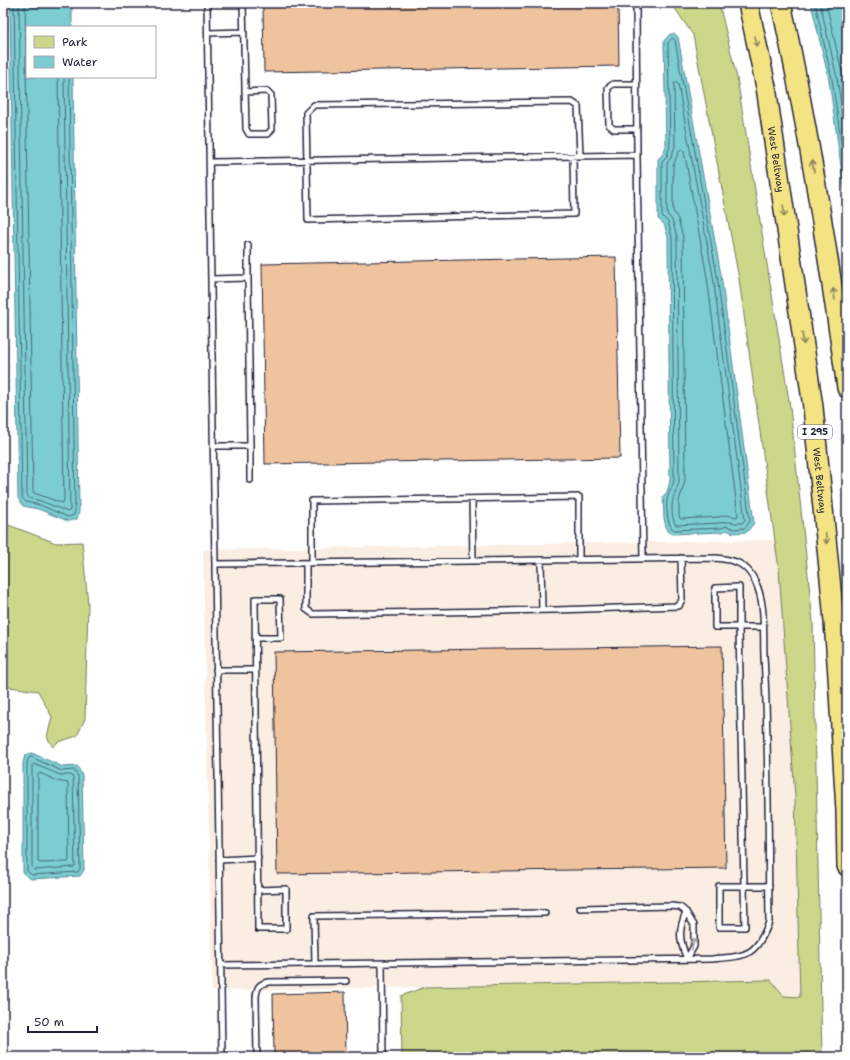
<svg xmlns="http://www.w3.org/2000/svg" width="850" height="1060" viewBox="0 0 850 1060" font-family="'Shantell Sans',sans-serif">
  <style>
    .built { fill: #faede2 }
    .green { fill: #ccd78a; stroke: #777c62 }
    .water { fill: #7ccdd2; stroke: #588996 }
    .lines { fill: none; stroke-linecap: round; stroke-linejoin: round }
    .shore { stroke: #466677; stroke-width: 1 }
    .building { fill: #eec39d; stroke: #22223b }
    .service-casing { stroke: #22223b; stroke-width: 8 }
    .motorway-casing { stroke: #22223b; stroke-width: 22 }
    .service { stroke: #fff; stroke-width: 5 }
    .motorway { stroke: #f4e382; stroke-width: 19 }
    .oneway { stroke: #8b825e }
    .oneway2 { stroke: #9c9ca7 }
    .labels { text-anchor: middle; stroke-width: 4; stroke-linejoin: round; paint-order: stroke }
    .shield { fill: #fff; stroke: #646476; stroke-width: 1 }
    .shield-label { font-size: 9px; font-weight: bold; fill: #22223b }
    .street-label { font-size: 10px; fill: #22223b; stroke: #fff }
  </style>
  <rect width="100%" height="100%" fill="#fff"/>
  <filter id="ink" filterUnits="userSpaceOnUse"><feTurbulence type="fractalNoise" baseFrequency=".025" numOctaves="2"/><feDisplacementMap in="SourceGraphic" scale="8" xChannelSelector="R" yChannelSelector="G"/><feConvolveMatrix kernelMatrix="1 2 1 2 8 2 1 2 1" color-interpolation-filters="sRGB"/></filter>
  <g filter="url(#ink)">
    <!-- built -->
    <path class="built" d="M775 540 779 570 795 797 800 997 784 996 771 980 212 991 203 550Z"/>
    <!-- green -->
    <path class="green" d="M675 3H719L737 78 790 407 813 622 822 1057H402L401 996 425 987 771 980 784 996 800 997 795 797 779 570 739 279 693 35 676 10Z
      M3 523 56 543 82 542 88 604 85 719 77 736 58 742 53 747 47 737 52 717 38 691 3 686Z"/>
    <!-- water -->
    <path class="water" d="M10 3H72V27H27V77H73L79 512 77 519 68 521 38 509 23 506 18 498Z
      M811 3H847V209L829 80Z
      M670 34H675L678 37 721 275 754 523 747 532 733 533 727 530 722 532 673 534 669 532 666 527 664 518 663 496 667 492 670 481 668 237 664 224 658 219V159L663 154 666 146 664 41Z
      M32 753 63 767 77 766 82 775 84 870 80 876 31 879 23 873V763L25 755Z"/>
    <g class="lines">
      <!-- shore -->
      <path class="shore" d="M14 3 22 497 26 502 40 505 68 517 74 515 75 511 69 77
        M19 3 27 495 29 498 41 501 68 512 70 510 64 77
        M25 3 33 491 34 493 62 503 64 501 58 77
        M815 3 832 79 847 181
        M820 3 837 78 847 145
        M826 3 843 77 847 103
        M673 38 675 40 717 276 750 521 745 528 734 529 727 526 721 528 674 530C667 526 665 504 668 496 670 491 672 487 674 481L672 237 668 222 662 216V161L667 156 670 146 668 43Z
        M676 82 678 84 713 276 745 520 742 523C734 524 728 520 720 523L676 525C672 520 671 506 673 500 674 494 678 488 679 481L677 237 672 220 667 214V163L671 158 675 146 674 84Z
        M680 150H682L684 151 707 277 738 515 737 517 726 515 719 517 681 519 679 517V501L685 481 683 237 678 219 673 211V166Z
        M31 757 62 771 74 770 78 776 80 869 78 872 32 875 27 871V764L28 759Z
        M34 764 60 775H71L73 777 75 866 74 867 34 870 32 868V766Z
        M40 773 57 781 68 783 69 860 68 862 40 863 38 862V775Z"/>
    </g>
    <!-- building -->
    <path class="building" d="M263 3H618L619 66 264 72Z
      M616 257 620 458 265 464 262 264Z
      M722 646 726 868 277 874 274 652Z
      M345 992 346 1057H274L273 994Z"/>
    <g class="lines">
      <!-- service casing -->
      <g class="service-casing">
        <path id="service" d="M207 3 222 1057
          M243 3 246 129 249 134H268L272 129 271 95 267 91 245 92
          M636 3 637 155
          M208 33 244 32
          M636 84H613L608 88 609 125 614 129H637
          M573 157 574 214 308 220 306 113 314 105 572 102 578 106 580 156
          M210 162 637 155 643 558
          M248 245V278
          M211 279 248 278 250 446
          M213 446H250V480
          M472 499 473 561
          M541 560 542 610
          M306 563V609L313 614 556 610 679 606 682 599 681 558
          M312 563V501L579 497V559
          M215 564 716 558C735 560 746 563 755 581 766 603 763 632 764 656 769 744 768 833 769 922 756 957 746 956 712 959L221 965
          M763 627H715V588L739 587V627L744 886 745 927H719V886H769
          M255 638H281L280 599H255L258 929H286V889L258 890
          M216 670H255
          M219 860 258 858
          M580 908 671 906 680 907 686 912 694 925V946L687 959C679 940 678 931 686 912
          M382 963 383 1057
          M315 964 314 916 545 913
          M257 1057 256 997C257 987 259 984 268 982L346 981"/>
      </g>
      <!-- motorway casing -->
      <g class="motorway-casing">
        <g id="motorway">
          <path id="s1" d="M748 3 766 87 813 407 833 609 838 676 846 811 847 866"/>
          <path d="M781 3C809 130 829 259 847 388"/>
        </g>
      </g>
      <!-- service -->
      <use href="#service" class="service"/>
      <!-- motorway -->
      <use href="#motorway" class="motorway"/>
    </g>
    <!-- one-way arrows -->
    <defs><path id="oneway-shaft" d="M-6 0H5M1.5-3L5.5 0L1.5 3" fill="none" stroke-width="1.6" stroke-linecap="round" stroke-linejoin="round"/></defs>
    <g class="oneway">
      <use href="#oneway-shaft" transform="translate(756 41) rotate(78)"/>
      <use href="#oneway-shaft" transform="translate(813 166) rotate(-100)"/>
      <use href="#oneway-shaft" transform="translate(784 211) rotate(82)"/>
      <use href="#oneway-shaft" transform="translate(834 294) rotate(-99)"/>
      <use href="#oneway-shaft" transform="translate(803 339) rotate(82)"/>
      <use href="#oneway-shaft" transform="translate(826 538) rotate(84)"/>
    </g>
    <use class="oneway2" href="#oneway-shaft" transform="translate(693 944) rotate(-79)"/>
  </g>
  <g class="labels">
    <!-- shield labels -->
    <rect class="shield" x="798" y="425" width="34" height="14" rx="3"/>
    <g class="shield-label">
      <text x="815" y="435">I 295</text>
    </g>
    <!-- street labels -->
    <g class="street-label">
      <text dy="4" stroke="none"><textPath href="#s1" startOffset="159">West Beltway</textPath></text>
      <text dy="4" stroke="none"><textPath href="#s1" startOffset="483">West Beltway</textPath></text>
    </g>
  </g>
  <!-- margin -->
  <rect width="850" height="1060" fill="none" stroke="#fff" stroke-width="16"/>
  <rect x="8" y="8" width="834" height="1044" fill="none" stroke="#22223b" stroke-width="1.5" filter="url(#ink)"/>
  <!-- legend -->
  <rect x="26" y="26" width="130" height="52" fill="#ffffff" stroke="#a7a7b1"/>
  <rect x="34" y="36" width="20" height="12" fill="#ccd78a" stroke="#a7a7b1"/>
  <text x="62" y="46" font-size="12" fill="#22223b">Park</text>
  <rect x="34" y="56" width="20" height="12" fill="#7ccdd2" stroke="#a7a7b1"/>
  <text x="62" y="66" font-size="12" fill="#22223b">Water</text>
  <!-- scale -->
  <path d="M28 1026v6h69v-6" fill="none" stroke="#22223b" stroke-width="2"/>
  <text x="34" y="1026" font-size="12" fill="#22223b" stroke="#ffffff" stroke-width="3" paint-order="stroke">50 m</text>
</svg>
